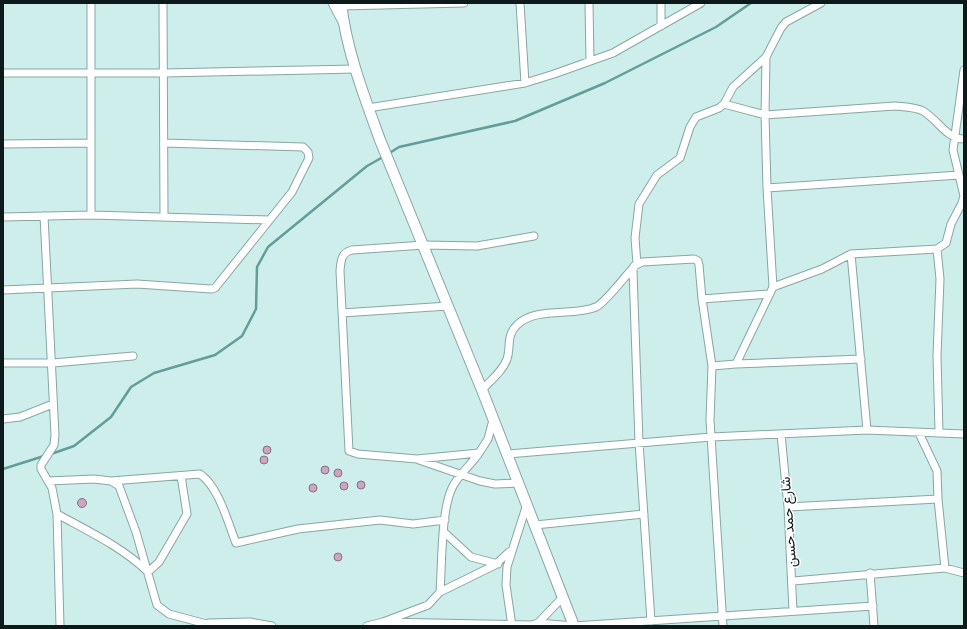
<svg xmlns="http://www.w3.org/2000/svg" width="967" height="629" viewBox="0 0 967 629" font-family="Ubuntu,Vazirmatn,sans-serif">
  <style>
    .lines { fill: none; stroke-linecap: round; stroke-linejoin: round }
    .stream { stroke: #639d99; stroke-width: 2.5 }
    .building { fill: #cda4c1; stroke: #867180 }
    .street-casing { stroke: #87a6a4; stroke-width: 9 }
    .secondary-casing { stroke: #87a6a4; stroke-width: 12 }
    .street { stroke: #fff; stroke-width: 7 }
    .secondary { stroke: #fff; stroke-width: 10 }
    .labels { text-anchor: middle; stroke-width: 3; stroke-linejoin: round; paint-order: stroke }
    .street-label { font-size: 14px; fill: #0e1a19; stroke: #fff }
  </style>
  <rect width="100%" height="100%" fill="#ceeeec"/>
  <g class="lines">
    <!-- stream -->
    <path class="stream" d="M388 154 399 147 515 121 605 83 716 27 751 3
      M51 454 74 446 111 417 131 387 154 373 215 355 242 336 256 309 257 267 268 247 367 166 383 157
      M3 469 44 456"/>
  </g>
  <!-- building -->
  <path class="building" d="M263 450a4 4 0 1 1 8 0a4 4 0 1 1-8 0Z
    M260 460a4 4 0 1 1 8 0a4 4 0 1 1-8 0Z
    M321 470a4 4 0 1 1 8 0a4 4 0 1 1-8 0Z
    M334 473a4 4 0 1 1 8 0a4 4 0 1 1-8 0Z
    M357 485a4 4 0 1 1 8 0a4 4 0 1 1-8 0Z
    M340 486a4 4 0 1 1 8 0a4 4 0 1 1-8 0Z
    M309 488a4 4 0 1 1 8 0a4 4 0 1 1-8 0Z
    M77.5 503a4.5 4.5 0 1 1 9 0a4.5 4.5 0 1 1-9 0Z
    M334 557a4 4 0 1 1 8 0a4 4 0 1 1-8 0Z"/>
  <g class="lines">
    <!-- street casing -->
    <g class="street-casing">
      <path id="street" d="M91 3V215
        M163 3 164 216
        M332 3 342 22
        M520 3 525 83
        M589 3 590 61
        M341 6 464 3
        M661 26V3
        M3 73H164L356 69
        M724 104 765 115 895 106C904 107 915 107 923 111 938 120 947 139 964 139
        M368 108 525 83 554 74 613 53 701 3
        M3 144 91 143
        M767 188 959 175
        M44 216 55 435 54 445 41 465V469L52 488 57 514 60 626
        M3 217 91 215 269 220
        M937 249 940 279 937 356 939 432
        M851 254 867 430
        M637 264 635 238 639 204 657 175 680 158 690 127 696 117 719 108 724 104 733 87 766 57 781 28 786 22 821 3
        M773 287 822 269 851 254 937 249 946 243 951 224 962 203 964 196 953 150 964 70
        M3 290 137 284 211 289 215 288 292 192 309 158 308 152 303 147 164 143
        M702 299 769 294
        M342 313 448 306
        M3 363H53L133 356
        M736 364 861 359
        M712 366 736 364 773 287 767 188 765 115 766 57
        M482 390C490 381 503 371 507 359 511 348 506 335 517 325 537 306 572 317 596 307 606 302 625 276 634 267
        M3 419 20 417 53 404
        M493 420 488 439 479 453 417 459 358 454 349 451 340 271C341 260 341 253 352 250L424 245 477 246 534 236
        M919 433 937 471 938 499 945 568
        M781 434 788 507 793 611
        M507 454 711 437 867 430 964 434
        M419 460 480 481 495 484 519 483
        M48 481 94 479 111 481 119 486 136 532 157 605 169 614 214 626
        M111 481 200 474C219 487 228 523 236 543L298 529 380 520 413 524 445 520
        M788 507 938 499
        M57 514C88 531 122 547 148 572L159 562 187 514 181 476
        M535 525 644 514
        M445 533 471 557 498 564
        M870 573 874 626
        M793 581 945 568 964 573
        M440 592 495 565 509 552
        M651 621 639 442 633 271 634 266 642 262 694 259 698 261 699 265 702 299 712 366 710 420 723 626
        M209 623 250 622 272 626
        M538 623 574 626 873 606
        M367 626 383 622 531 625 538 623 563 597
        M379 626 383 622 428 605 440 592C442 565 441 511 452 488 458 475 471 465 479 453
        M512 626 506 585 507 567 527 504"/>
    </g>
    <!-- secondary casing -->
    <g class="secondary-casing">
      <path id="secondary" d="M341 3C346 49 364 96 380 140L482 390 574 626"/>
    </g>
    <!-- street -->
    <use href="#street" class="street"/>
    <!-- secondary -->
    <use href="#secondary" class="secondary"/>
  </g>
  <g class="labels">
    <!-- street labels -->
    <g class="street-label">
      <text transform="translate(788 522) rotate(-94)" y="5">شارع حمد حسن</text>
    </g>
  </g>
  <!-- border -->
  <rect width="967" height="629" fill="none" stroke="#0e1a19" stroke-width="8"/>
</svg>
